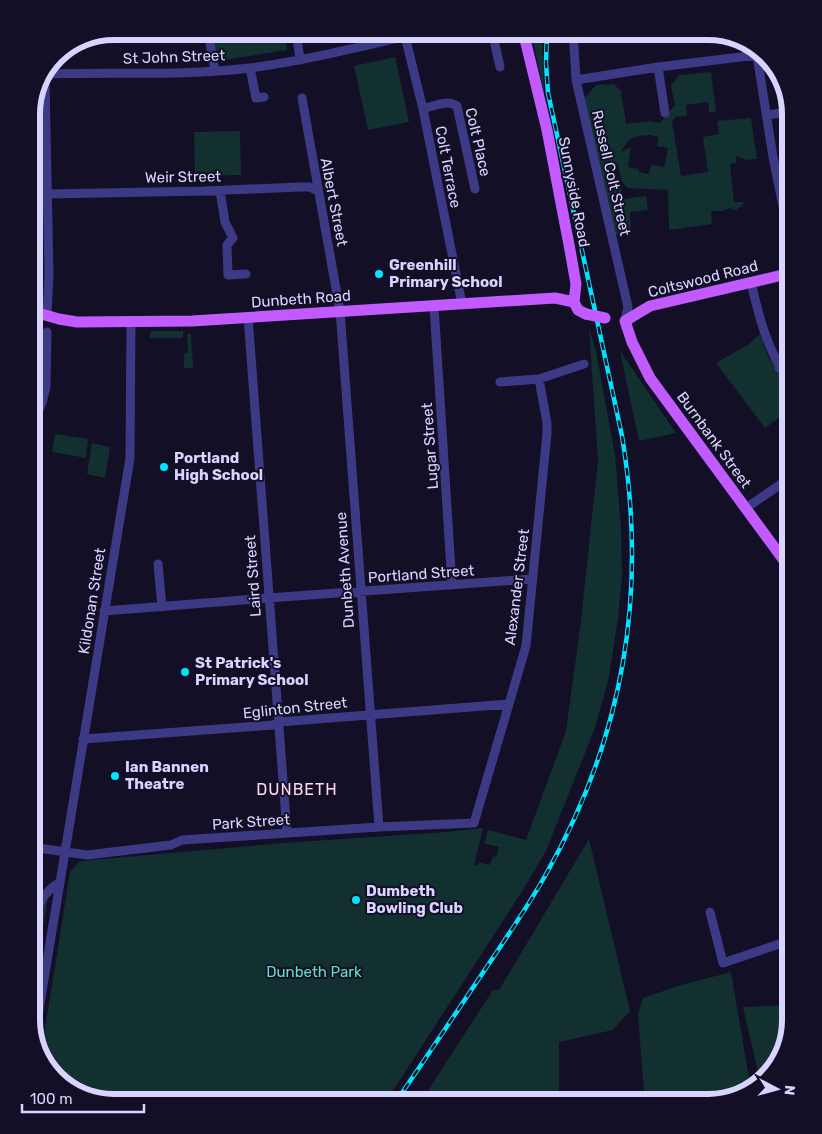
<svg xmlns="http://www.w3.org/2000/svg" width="822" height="1134" viewBox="0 0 822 1134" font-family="Rubik,sans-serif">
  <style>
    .green { fill: #12302f; fill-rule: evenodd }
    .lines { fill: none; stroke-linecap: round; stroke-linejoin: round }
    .stream { stroke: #0c2248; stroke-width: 2.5 }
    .minor { stroke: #3d3a85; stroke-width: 9 }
    .major { stroke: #c25bff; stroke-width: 11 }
    .rail-casing { stroke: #00e5ff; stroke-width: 4.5 }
    .rail { stroke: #130f26; stroke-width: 2.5; stroke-dasharray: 8; stroke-linecap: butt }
    .major-bridge { stroke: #c25bff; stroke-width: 11 }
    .poi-dot { fill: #00e5ff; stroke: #130f26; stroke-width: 2 }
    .labels { text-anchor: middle; stroke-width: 4; stroke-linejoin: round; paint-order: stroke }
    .street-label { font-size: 15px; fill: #d9d4ff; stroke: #130f26 }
    .poi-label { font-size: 15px; font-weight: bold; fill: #d9d4ff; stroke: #130f26; text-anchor: start }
    .park-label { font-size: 15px; fill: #5fe0c0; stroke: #130f26 }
    .neighbourhood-label { font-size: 16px; letter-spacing: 1px; fill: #ffd6f0; stroke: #130f26 }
    .rim { fill: none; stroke: #d9d4ff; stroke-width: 6 }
  </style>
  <rect width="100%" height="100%" fill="#130f26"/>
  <!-- green -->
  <path class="green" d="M212 31H284L287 50 218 61Z
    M531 31H542L544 94Z
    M395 57 409 122 368 130 354 66Z
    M711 72 716 112H709L708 102 686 105 687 116 675 117 672 122 681 176 708 172 703 137 719 134 717 121 751 118 757 159 747 160 736 156V163L730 164 734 202H744L743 205 736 210 729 208 723 211H711L712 224 669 230 668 190 628 188C620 183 620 172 618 164L613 168 624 199 646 196 648 210 630 212 631 233 612 236 581 102 596 85 614 84 621 91 626 124 650 121 660 123 676 104 674 101 671 86 679 75ZM650 135 659 137 657 146 668 148 664 167 651 165 649 174 639 172V169L628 167 631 147 621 152C629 137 634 136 650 135Z
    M240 131 241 175 195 176 194 132Z
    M589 328 596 351 615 455 621 527 622 578 618 618 609 677 595 728 546 851 521 893 385 1103H109L72 1091 43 1062 41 1054 70 872 80 861 283 843 446 832 483 828 474 865 477 866 479 862 490 865 493 856 496 857 499 847 484 843 488 830 526 840 566 731 581 620 598 461Z
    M151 331H183V338H149Z
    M187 334H191L193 368H184V354L188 352Z
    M760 334 767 354 791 394V409L765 428 716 363 749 344Z
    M620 351 676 433 639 441Z
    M55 434 88 439 86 458 52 452Z
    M92 443 110 447 105 478 87 474Z
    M589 839 630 1011 613 1030 559 1042V1103H420L493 990H499Z
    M48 897 31 1000V943L37 913Z
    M731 972 751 1090 708 1103H652L644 1092 638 1014 643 998 681 985Z
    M791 1005V1020L780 1061 760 1081 743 1007Z"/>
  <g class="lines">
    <!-- stream -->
    <path class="stream" d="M786 1037V1022L791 1009"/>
    <!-- minor -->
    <path class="minor" d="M208 31 215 71
      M296 31 300 60
      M492 31 500 67
      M573 31 576 80 628 307 625 321
      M405 36 423 109 462 304
      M756 49 773 157 791 246
      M658 67 665 113
      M250 68 256 98 264 97
      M48 74C115 72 184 76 250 68 311 60 370 44 429 31
      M576 80 658 67 757 55
      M45 81 49 273 47 316
      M302 98 340 311 379 827
      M423 109C434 106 447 99 457 106L475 189
      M766 115 790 112
      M220 191 225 222 233 238 227 245 228 275 246 274
      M48 194 205 191 299 187H310L318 191
      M751 282C760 322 768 351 791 385
      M434 306 452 585
      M248 317 287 833
      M779 368 791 364
      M539 379 584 364
      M31 426 42 403 46 387 47 332
      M746 508 791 477
      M158 564 162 607
      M104 611 268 598 532 579
      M83 739 273 725 279 722 509 704
      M31 847 87 855 171 845 182 840 379 827 474 823 526 646 547 433V423L539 379 500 382
      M710 912 723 963 791 940
      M31 928C35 910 42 892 59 883
      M35 1034 130 458 131 321"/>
    <!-- major -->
    <path class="major" d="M523 31 547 130 570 250 576 284 574 302 578 310 586 314
      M31 311 59 319 77 322 192 321 555 298 574 302
      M625 321 632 342 650 378 791 570
      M625 321 650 306 791 273"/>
    <!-- rail casing -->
    <g class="rail-casing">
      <path id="rail" d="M395 1103C426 1058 456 1013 486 968 506 938 527 908 545 876 624 737 648 593 622 436L548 93 546 63 547 31"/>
    </g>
    <!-- rail -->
    <use href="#rail" class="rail"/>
    <!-- major-bridge -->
    <path class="major-bridge" d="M586 314 605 318"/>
  </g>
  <!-- markers -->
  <g class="poi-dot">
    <circle cx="379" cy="274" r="5"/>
    <circle cx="164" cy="467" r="5"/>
    <circle cx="185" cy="672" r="5"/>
    <circle cx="115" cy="776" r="5"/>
    <circle cx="356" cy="900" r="5"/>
  </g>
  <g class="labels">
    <!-- street labels -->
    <g class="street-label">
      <text transform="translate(174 57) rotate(-2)" y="5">St John Street</text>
      <text transform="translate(478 142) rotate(77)" y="5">Colt Place</text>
      <text transform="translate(448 167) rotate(79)" y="5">Colt Terrace</text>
      <text transform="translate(611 173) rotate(77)" y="5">Russell Colt Street</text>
      <text transform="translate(183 177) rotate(-1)" y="5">Weir Street</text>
      <text transform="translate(574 192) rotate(79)" y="5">Sunnyside Road</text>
      <text transform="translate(334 202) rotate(79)" y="5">Albert Street</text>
      <text transform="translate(703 279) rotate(-14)" y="5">Coltswood Road</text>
      <text transform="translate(301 299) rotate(-4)" y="5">Dunbeth Road</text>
      <text transform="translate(714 440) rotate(54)" y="5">Burnbank Street</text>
      <text transform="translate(430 446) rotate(-94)" y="5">Lugar Street</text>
      <text transform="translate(345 570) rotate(-94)" y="5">Dunbeth Avenue</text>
      <text transform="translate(421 574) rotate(-4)" y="5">Portland Street</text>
      <text transform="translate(253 576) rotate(-94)" y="5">Laird Street</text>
      <text transform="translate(517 587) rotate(-83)" y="5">Alexander Street</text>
      <text transform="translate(92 601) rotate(-81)" y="5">Kildonan Street</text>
      <text transform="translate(295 708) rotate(-6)" y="5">Eglinton Street</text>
      <text transform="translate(251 822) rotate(-4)" y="5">Park Street</text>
    </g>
    <!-- poi labels -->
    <g class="poi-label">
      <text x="389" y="270">Greenhill<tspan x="389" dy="17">Primary School</tspan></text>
      <text x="174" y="463">Portland<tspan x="174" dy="17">High School</tspan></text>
      <text x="195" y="668">St Patrick's<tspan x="195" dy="17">Primary School</tspan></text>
      <text x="125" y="772">Ian Bannen<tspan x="125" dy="17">Theatre</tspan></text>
      <text x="366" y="896">Dumbeth<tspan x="366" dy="17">Bowling Club</tspan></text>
    </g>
    <!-- park labels -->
    <g class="park-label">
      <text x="314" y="977">Dunbeth Park</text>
    </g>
    <!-- neighbourhood labels -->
    <g class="neighbourhood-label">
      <text x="297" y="795">DUNBETH</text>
    </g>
  </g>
  <!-- crop -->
  <path d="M0 0H822V1134H0ZM114 40H708A74 74 0 0 1 782 114V1020A74 74 0 0 1 708 1094H114A74 74 0 0 1 40 1020V114A74 74 0 0 1 114 40Z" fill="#130f26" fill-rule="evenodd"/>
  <path class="rim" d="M114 40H708A74 74 0 0 1 782 114V1020A74 74 0 0 1 708 1094H114A74 74 0 0 1 40 1020V114A74 74 0 0 1 114 40Z"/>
  <!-- north arrow -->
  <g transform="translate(777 1089) rotate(96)" stroke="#130f26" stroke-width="4" paint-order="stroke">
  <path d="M0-4L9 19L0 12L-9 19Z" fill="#d9d4ff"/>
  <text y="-8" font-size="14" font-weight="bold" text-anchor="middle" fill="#d9d4ff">N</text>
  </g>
  <!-- scale -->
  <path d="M22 1104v8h122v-8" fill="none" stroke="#d9d4ff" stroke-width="2.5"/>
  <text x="30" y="1104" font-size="15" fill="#d9d4ff" stroke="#130f26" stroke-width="4" paint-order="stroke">100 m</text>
</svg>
